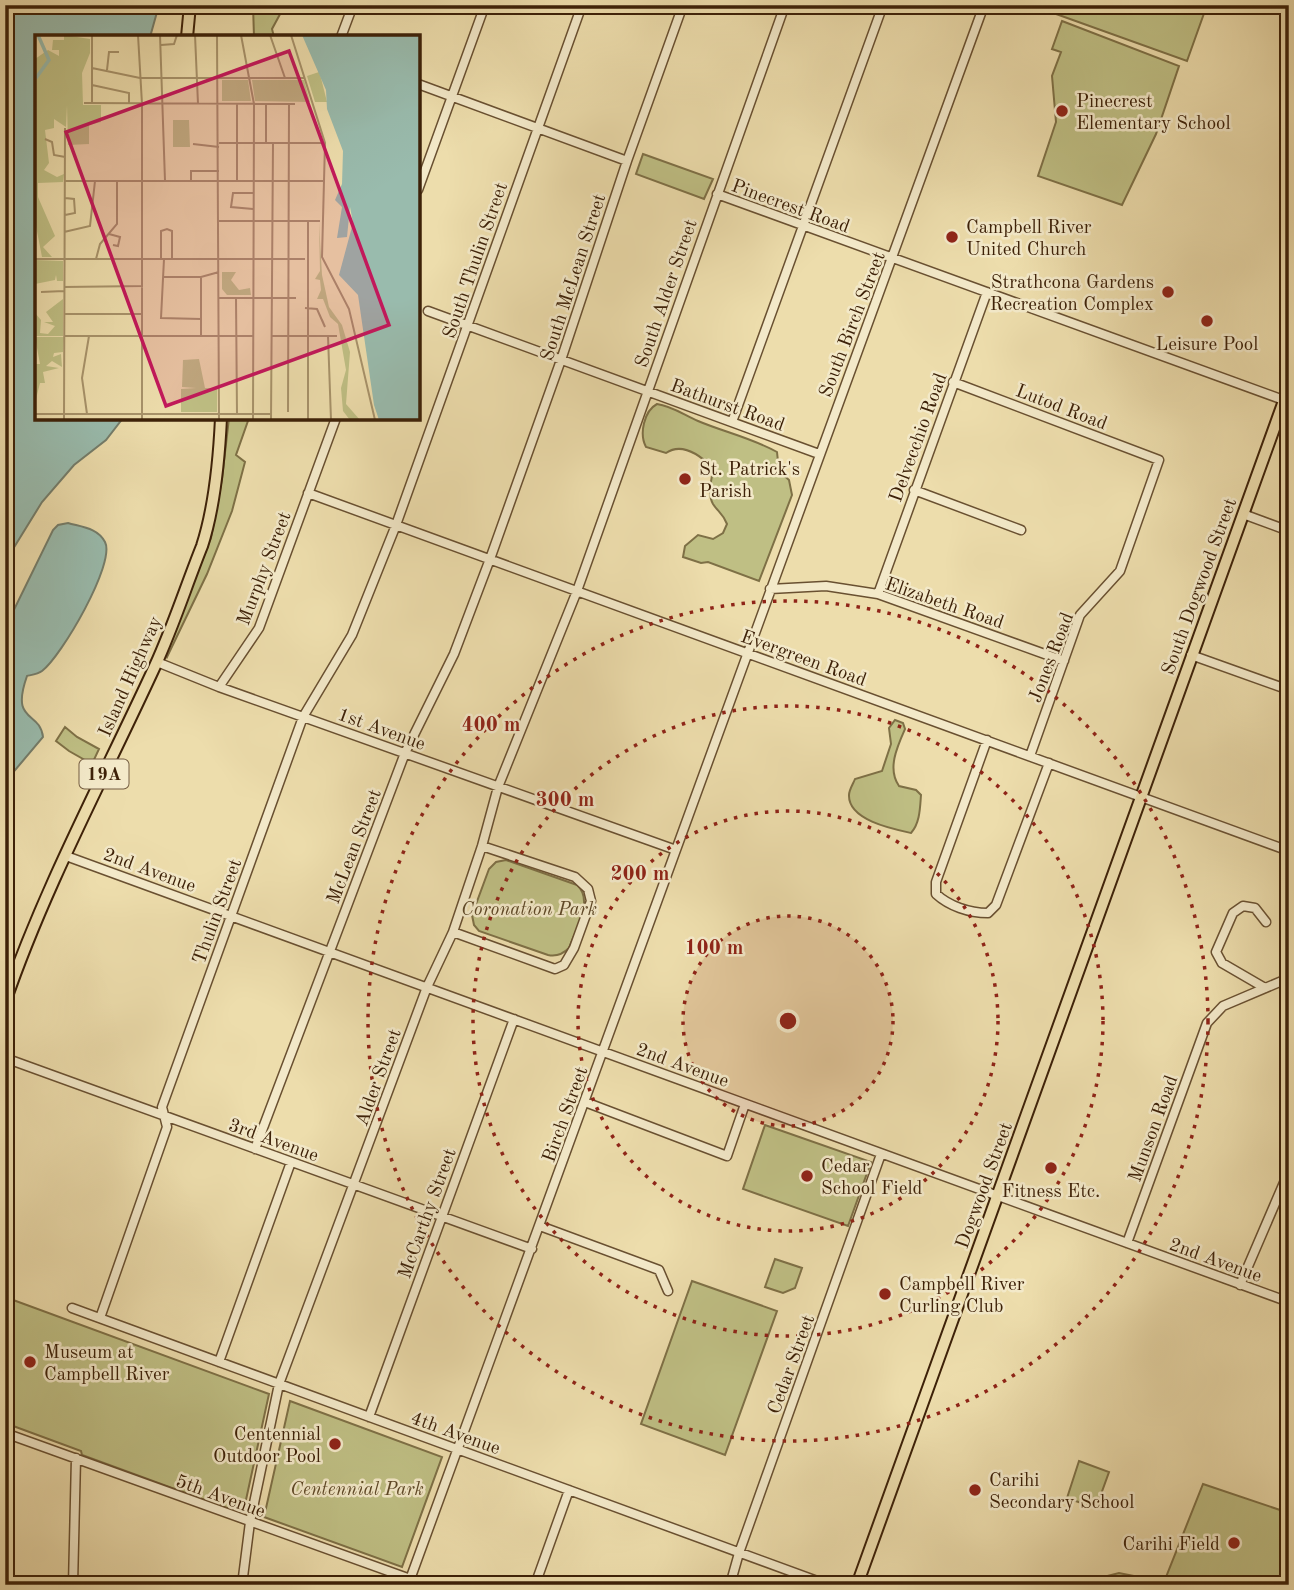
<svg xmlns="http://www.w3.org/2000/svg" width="1294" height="1590" viewBox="0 0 1294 1590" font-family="'Old Standard TT',serif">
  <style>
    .green { fill: #bfbf84; stroke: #7e7046; stroke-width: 2 }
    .water { fill: #99bbad; stroke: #747d6b; stroke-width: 2 }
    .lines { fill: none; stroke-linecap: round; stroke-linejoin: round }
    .minor-casing { stroke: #695031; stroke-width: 11 }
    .major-casing { stroke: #3d2108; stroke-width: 14 }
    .minor { stroke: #f3e9c9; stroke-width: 8 }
    .major { stroke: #edddac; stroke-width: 10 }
    .ring { fill: none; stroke: #8f2418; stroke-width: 3.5; stroke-dasharray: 3.5 7 }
    .poi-dot { fill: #8f2418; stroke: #f3e9c9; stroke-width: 2.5 }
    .labels { text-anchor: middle; stroke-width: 5; stroke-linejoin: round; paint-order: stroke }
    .shield { fill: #f3e9c9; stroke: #745d42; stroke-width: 2 }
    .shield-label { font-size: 18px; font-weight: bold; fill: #3d2108 }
    .poi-label { font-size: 19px; fill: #3d2108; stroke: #f3e9c9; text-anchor: start }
    .street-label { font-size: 19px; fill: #3d2108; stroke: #f3e9c9 }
    .park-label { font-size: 19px; font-style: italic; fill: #5e4827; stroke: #f3e9c9 }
    .inset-river { fill: none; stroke: #99bbad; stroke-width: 3.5 }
    .inset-road { fill: none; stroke: #a7926a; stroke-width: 2 }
    .view { fill: #c2185b; fill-opacity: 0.15; stroke: #c2185b; stroke-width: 3.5 }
    .inset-edge { fill: none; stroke: #3d2108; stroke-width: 3.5 }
    .centre { fill: #8f2418; stroke: #f3e9c9; stroke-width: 3.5 }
    .ring-label { font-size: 21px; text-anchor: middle; font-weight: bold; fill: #8f2418; stroke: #f3e9c9; stroke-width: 5; stroke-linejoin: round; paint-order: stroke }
  </style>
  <rect width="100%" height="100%" fill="#edddac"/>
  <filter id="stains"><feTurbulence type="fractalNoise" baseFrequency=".00286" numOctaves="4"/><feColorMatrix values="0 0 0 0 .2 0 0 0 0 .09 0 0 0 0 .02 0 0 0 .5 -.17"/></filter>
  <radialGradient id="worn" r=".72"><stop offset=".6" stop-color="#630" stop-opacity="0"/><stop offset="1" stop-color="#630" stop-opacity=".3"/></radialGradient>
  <!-- green -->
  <path class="green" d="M253 5H285L272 29 274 37H254Z
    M1031 5H1207L1187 61Z
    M1062 21 1179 66 1156 134 1122 205 1038 176 1056 122 1052 76 1061 52 1052 49Z
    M643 154 713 179 704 199 636 174Z
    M657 404C672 406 684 415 698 421 724 432 752 438 777 452L779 471 789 480 792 495 759 581 708 562 701 563 683 557 685 546 698 535 713 539 723 533 727 524C722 512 718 512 713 504 707 493 712 480 713 468 701 456 682 442 666 453L646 447C639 434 644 411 657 404Z
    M229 418H249L236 455 245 462 232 511 207 574 167 657 165 652 211 538 222 479Z
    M895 720 903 723 905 729C897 747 887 769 899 786L916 790 921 795C920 808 920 823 911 833 892 829 848 820 849 795 849 790 853 784 855 779L882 771 891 744 889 728Z
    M65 727 77 737 99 749 92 764 69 751 56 741Z
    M506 860 577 885C594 900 576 929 569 948 563 954 557 957 548 955L479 931 474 925 472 915 489 869 496 862Z
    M765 1125 871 1162 848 1226 743 1189Z
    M775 1259 802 1268 795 1288 783 1293 765 1287Z
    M692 1281 777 1311 725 1455 641 1424Z
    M5 1297 269 1394 244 1509 238 1508 232 1510 82 1455 81 1451 5 1423Z
    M290 1401 442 1457 402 1567 264 1517Z
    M1079 1461 1109 1472 1096 1508 1067 1498Z
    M1203 1484 1289 1513 1288 1585H1096L1099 1578 1119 1573 1164 1582Z"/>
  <!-- water -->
  <path class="water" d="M5 5H159L150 37H37V418H123L106 440 74 465 42 502 5 562Z
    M68 523C82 527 98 528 105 542 116 563 61 657 42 671 38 674 31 675 27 676 10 724 40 710 43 737L5 782V628L53 530 58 525Z"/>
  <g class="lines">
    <!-- minor casing -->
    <g class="minor-casing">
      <path id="minor" d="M341 37 353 5
        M418 84 627 161
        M418 190 485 5
        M717 194 1289 402
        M428 311 819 454
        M953 382 1159 460 1120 571 1080 615 1030 756
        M732 422 883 5
        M914 490 1021 530
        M308 493 1289 851
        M1243 514 1289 531
        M770 589 826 586 878 594 1064 661
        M878 594 987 292
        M1191 655 1289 690
        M157 662 219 687 676 850
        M219 687 259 628 336 418
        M987 740 936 882V894C949 906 969 913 988 913L996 905 1049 763
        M66 856 1289 1302
        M453 932 555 969 564 965 574 948 591 901 588 889 575 877 482 846
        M1265 988 1222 963 1216 952 1233 913 1243 906 1255 908 1266 922
        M5 1058 532 1249
        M585 1102 727 1156 745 1104
        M255 1149 405 753 454 654 490 559 561 360 627 161 683 5
        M540 1226 659 1270 668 1291
        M1127 1243 1207 1023 1223 1006 1289 978
        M1240 1285 1289 1171
        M72 1308 828 1585
        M100 1318 167 1127 162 1107 303 717 352 635 396 525 582 5
        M219 1362 291 1162
        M369 1417 514 1019
        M5 1433 427 1585
        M73 1585 76 1458
        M242 1585 250 1522 279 1384 427 987 453 932 482 846 498 787 577 591 785 5
        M408 1585 984 5
        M535 1585 569 1490
        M730 1585 739 1553 881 1154"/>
    </g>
    <!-- major casing -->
    <g class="major-casing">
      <path id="major" d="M187 37 190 5
        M5 1002C45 886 104 777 155 666 173 627 186 586 202 546 215 506 219 461 221 418
        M857 1585 1289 387"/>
    </g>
    <!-- minor -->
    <use href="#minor" class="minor"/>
    <!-- major -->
    <use href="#major" class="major"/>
  </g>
  <!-- distance rings -->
  <circle cx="788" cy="1021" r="105" fill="#8f2418" fill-opacity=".12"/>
  <g class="ring">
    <circle cx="788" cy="1021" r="105"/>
    <circle cx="788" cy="1021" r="210"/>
    <circle cx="788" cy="1021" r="315"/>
    <circle cx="788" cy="1021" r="420"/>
  </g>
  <!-- markers -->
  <g class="poi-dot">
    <circle cx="1062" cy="111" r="7"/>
    <circle cx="952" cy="237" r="7"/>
    <circle cx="1168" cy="292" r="7"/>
    <circle cx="1207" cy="321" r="7"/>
    <circle cx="685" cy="479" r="7"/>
    <circle cx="1051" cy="1168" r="7"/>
    <circle cx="807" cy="1176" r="7"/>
    <circle cx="885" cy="1294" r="7"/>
    <circle cx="30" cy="1362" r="7"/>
    <circle cx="335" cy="1444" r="7"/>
    <circle cx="975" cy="1490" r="7"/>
    <circle cx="1234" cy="1543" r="7"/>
  </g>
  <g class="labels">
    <!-- shield labels -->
    <rect class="shield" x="79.5" y="759.5" width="49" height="29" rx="5"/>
    <g class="shield-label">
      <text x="104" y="780">19A</text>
    </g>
    <!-- poi labels -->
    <g class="poi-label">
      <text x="1076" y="107">Pinecrest<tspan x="1076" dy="22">Elementary School</tspan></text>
      <text x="966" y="233">Campbell River<tspan x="966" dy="22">United Church</tspan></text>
      <text x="1154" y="288" text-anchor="end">Strathcona Gardens<tspan x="1154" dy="22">Recreation Complex</tspan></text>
      <text x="1207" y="350" text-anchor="middle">Leisure Pool</text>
      <text x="699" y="475">St. Patrick's<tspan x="699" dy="22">Parish</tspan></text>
      <text x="821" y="1172">Cedar<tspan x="821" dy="22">School Field</tspan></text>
      <text x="1051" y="1197" text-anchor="middle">Fitness Etc.</text>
      <text x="899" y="1290">Campbell River<tspan x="899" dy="22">Curling Club</tspan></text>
      <text x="44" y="1358">Museum at<tspan x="44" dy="22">Campbell River</tspan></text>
      <text x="321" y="1440" text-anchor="end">Centennial<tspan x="321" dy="22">Outdoor Pool</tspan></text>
      <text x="989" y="1486">Carihi<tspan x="989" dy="22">Secondary School</tspan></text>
      <text x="1220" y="1550" text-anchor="end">Carihi Field</text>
    </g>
    <!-- street labels -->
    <g class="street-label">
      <text transform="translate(791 205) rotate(20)" y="7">Pinecrest Road</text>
      <text transform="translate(474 260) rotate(-71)" y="7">South Thulin Street</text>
      <text transform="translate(572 277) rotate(-72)" y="7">South McLean Street</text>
      <text transform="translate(665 293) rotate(-71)" y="7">South Alder Street</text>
      <text transform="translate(851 324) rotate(-69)" y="7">South Birch Street</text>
      <text transform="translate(728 404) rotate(20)" y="7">Bathurst Road</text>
      <text transform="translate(1062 406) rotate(21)" y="7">Lutod Road</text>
      <text transform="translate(917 437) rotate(-70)" y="7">Delvecchio Road</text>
      <text transform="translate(263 568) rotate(-69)" y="7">Murphy Street</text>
      <text transform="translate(1198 586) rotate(-70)" y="7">South Dogwood Street</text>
      <text transform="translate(945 602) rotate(19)" y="7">Elizabeth Road</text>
      <text transform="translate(804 657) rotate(20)" y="7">Evergreen Road</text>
      <text transform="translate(1050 657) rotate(-69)" y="7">Jones Road</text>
      <text transform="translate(129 676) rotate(-66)" y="7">Island Highway</text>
      <text transform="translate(382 728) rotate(20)" y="7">1st Avenue</text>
      <text transform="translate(353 846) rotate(-69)" y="7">McLean Street</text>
      <text transform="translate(150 869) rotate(20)" y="7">2nd Avenue</text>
      <text transform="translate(216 911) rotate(-70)" y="7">Thulin Street</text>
      <text transform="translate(683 1064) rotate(20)" y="7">2nd Avenue</text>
      <text transform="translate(377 1077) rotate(-70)" y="7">Alder Street</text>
      <text transform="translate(564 1114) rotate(-70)" y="7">Birch Street</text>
      <text transform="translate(1152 1128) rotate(-70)" y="7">Munson Road</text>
      <text transform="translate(274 1139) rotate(20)" y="7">3rd Avenue</text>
      <text transform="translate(983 1185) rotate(-70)" y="7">Dogwood Street</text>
      <text transform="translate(426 1213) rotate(-70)" y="7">McCarthy Street</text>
      <text transform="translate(1216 1259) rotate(20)" y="7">2nd Avenue</text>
      <text transform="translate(790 1364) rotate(-70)" y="7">Cedar Street</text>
      <text transform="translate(456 1432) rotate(20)" y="7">4th Avenue</text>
      <text transform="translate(221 1495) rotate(20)" y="7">5th Avenue</text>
    </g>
    <!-- park labels -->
    <g class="park-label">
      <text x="529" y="915">Coronation Park</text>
      <text x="357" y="1495">Centennial Park</text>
    </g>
  </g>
  <!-- overview -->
  <g transform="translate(35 35)">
    <rect width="385" height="385" fill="#edddac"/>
    <path d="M29 0 55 4V18L47 38 48 70H66V87L54 90V109L33 110 32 70 31 92 19 84V93L10 95 14 128 9 135 22 142 29 139 28 147 3 148V162L20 201 8 212 17 222H7L0 186V24L13 15 24 21V15H17L18 5H29ZM284 37 286 43 292 67H280L272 41ZM187 45H213L216 66H187ZM217 45H269L275 67 220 66ZM138 85H154L155 112H138ZM284 187 287 240 294 272 307 290 315 317 311 369 325 385H315L308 376 306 353 311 335 303 289 295 282 288 264H282L286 255 285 245 280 244 285 236ZM0 225 28 226V246H22L21 240 20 245 0 249ZM187 237H201L196 245 204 255 215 253 216 260H192L187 254ZM28 264V301H0V278L6 285 5 298 13 299 20 291 9 287H18L11 277ZM0 302H29L28 317 19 318 18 322 26 319 27 332 17 326 11 331 24 333 8 337 10 348H5L0 368V329H5ZM164 324 170 353H182V377H146V354L161 353 147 352 148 325Z" fill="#bfbf84"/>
    <path d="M267 0H385V385H344L339 370 323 260 304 240 318 188 315 172 312 202 302 203 307 172 300 165 307 149 308 116 292 74 291 55Z" fill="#99bbad"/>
    <path class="inset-river" d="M1 43 14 25 3 0"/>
    <path class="inset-road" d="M57 0V68M103 0 107 69V385M125 0 130 146M160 0 163 69M182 0 184 385M206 0 219 69 218 385M235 0 250 43M256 0 290 108 287 222 314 274 340 385M126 10 139 9 142 0M57 33 105 43H270M72 35 74 17H84M57 50 94 58V68M49 68 260 69M231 69V108M10 104 17 107 19 120 30 122M184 108H290M158 109 184 112M30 146H289M156 146V136H184M202 146V69M218 158H198L196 172 218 174M30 180 40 178 39 164 30 163M184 186H285M29 197 55 191 60 146M74 199 85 202 83 211 78 210M0 224H270M61 224 65 209 82 189V146M126 224V196L132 194 137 196V224M129 224 126 283 166 284M129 242H166L184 237M166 242V301M29 252 108 251M6 257 29 256M184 263H261M201 263 202 379M270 273 282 274 290 292 287 285M30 279H107M30 301H218M236 301H302M293 301 296 385M253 377 254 69M0 379H236M52 379 47 343 54 301M29 385 30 93M236 385 238 108M273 385V185"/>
    <path class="view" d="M254 16 354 290 131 371 31 97Z"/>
    <rect width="385" height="385" class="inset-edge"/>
  </g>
  <circle cx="788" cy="1021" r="10" class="centre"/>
  <g class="ring-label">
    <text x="491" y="731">400 m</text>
    <text x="565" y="806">300 m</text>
    <text x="640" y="880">200 m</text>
    <text x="714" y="954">100 m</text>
  </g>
  <!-- margin -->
  <rect width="1294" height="1590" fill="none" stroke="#edddac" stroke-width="28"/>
  <rect x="7" y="7" width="1280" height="1576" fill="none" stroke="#3d2108" stroke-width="3.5"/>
  <rect x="14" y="14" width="1266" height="1562" fill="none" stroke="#3d2108" stroke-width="2"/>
  <rect width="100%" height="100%" filter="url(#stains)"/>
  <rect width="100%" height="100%" fill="url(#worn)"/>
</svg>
